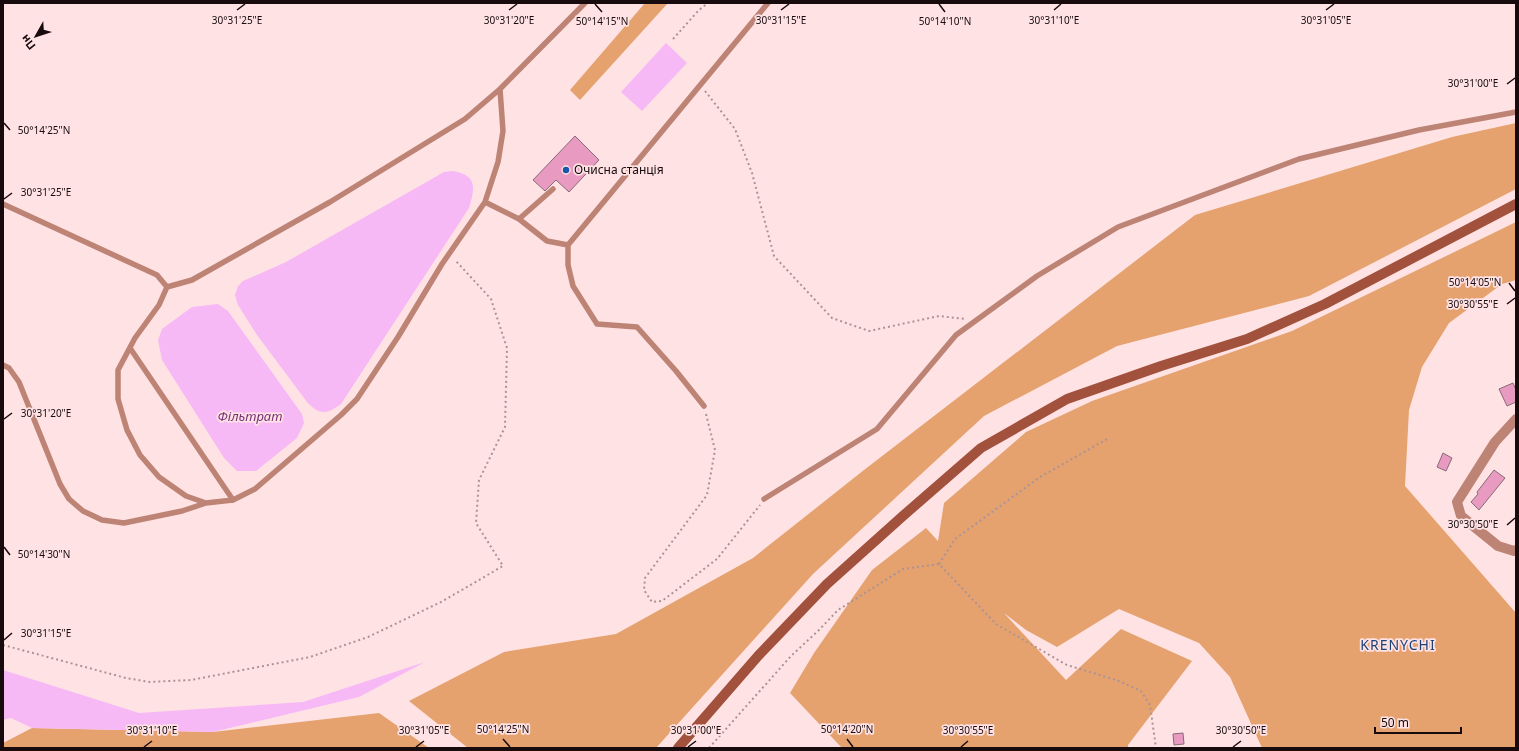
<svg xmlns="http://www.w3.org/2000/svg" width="1519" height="751" viewBox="0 0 1519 751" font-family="'Noto Sans',sans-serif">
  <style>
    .forest { fill: #e5a26e }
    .water { fill: #f6b9f6 }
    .building { fill: #e89ac0; stroke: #876b77 }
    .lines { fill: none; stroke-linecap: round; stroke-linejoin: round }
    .path { stroke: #aa9395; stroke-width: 2; stroke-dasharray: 2 3; stroke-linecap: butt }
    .service { stroke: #bd8475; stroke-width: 5.5 }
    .minor { stroke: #bd8475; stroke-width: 10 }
    .secondary { stroke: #a2513c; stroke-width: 10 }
    .ticks { fill: none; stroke: #170b0d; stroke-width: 1.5 }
    .poi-dot { fill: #1857a7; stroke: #ffe2e4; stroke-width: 1.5 }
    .labels { text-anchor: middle; stroke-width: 3.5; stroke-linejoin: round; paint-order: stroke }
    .poi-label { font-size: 12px; fill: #170b0d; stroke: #ffe2e4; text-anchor: start }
    .water-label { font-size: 13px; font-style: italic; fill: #763178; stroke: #ffe2e4 }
    .quarter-label { font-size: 14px; letter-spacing: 1px; fill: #1b4277; stroke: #ffe2e4 }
    .ticks-label { font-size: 10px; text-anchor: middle; fill: #170b0d; stroke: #ffe2e4; stroke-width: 3.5; stroke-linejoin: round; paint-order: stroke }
  </style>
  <rect width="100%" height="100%" fill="#ffe2e4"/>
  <!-- forest -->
  <path class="forest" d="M645 3H668L580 100 570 90Z
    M1516 123V189L1309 296 1117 346 984 416 813 574 656 748H468L409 701 504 652 616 634 753 558 864 470 1195 215 1452 137Z
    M1516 222V280L1502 284 1449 323 1422 367 1409 410 1405 486 1516 613V748H1262L1230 677 1199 643 1119 609 1057 647 1026 630 1004 613 1066 680 1121 629 1192 661 1128 745V748H842L790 693 814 653 872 570 926 528 938 541 944 503 1026 432 1092 401 1292 331Z
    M379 713 429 748H3V743L32 728 213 732Z"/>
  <!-- water -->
  <path class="water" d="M666 43 687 63 642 111 621 92Z
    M452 171C478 175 475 188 469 208L341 404C327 414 320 416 307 402L257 335 238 305 235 295 238 286 243 281 286 262 444 172Z
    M218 304 228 311 302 414 304 423 297 438 256 471H237L224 458 162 360 158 340 162 329 192 307Z
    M425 662 359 697 213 732 32 728 11 718 3 720V670L139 713 303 702Z"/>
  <!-- building -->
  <path class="building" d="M575 136 599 160 569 192 556 180 545 191 533 180Z
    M1513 383 1516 390V402L1507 406 1499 389Z
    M1443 453 1452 458 1446 471 1437 467Z
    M1494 470 1505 478 1479 510 1471 502 1478 494 1477 492Z
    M1183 733 1184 744 1174 745 1173 734Z"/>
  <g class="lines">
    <!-- path -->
    <path class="path" d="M673 39 699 10 708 3
      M705 91 735 129 752 173 774 256 832 318 869 331 939 316 965 319
      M706 414 715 450 707 495 645 578 644 590 652 602 662 601 717 559 760 505
      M939 564 955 539 1040 477 1109 438
      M3 645 126 678 150 682 191 680 310 657 368 637 441 602 503 566 476 523 479 480 505 427 507 348 491 299 455 260
      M709 748 791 656 819 630 838 610 903 569 939 564 996 624 1067 665 1119 681 1141 691 1150 705 1156 748"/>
    <!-- service -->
    <path class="service" d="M500 89 503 131 498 162 485 202 442 264 398 337 357 399 341 415 255 489 233 500 206 503 186 496 159 477 140 455 127 430 118 399V370L135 338 159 305 167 287 192 280 330 202 465 119 500 89 585 3
      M485 202 519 219 547 241 568 245
      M3 204 157 275 167 287
      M519 219 553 189
      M130 348 233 500
      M3 365 9 368 19 382 60 484 69 499 83 511 102 520 124 523 182 511 206 503
      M704 406 676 371 637 327 597 324 573 286 568 265V245L768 3
      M764 499 877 429 956 335 1037 276 1118 227 1299 159 1419 130 1516 112"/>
    <!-- minor -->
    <path class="minor" d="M1516 419 1495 442 1457 502 1461 516 1498 546 1514 551 1516 550"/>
    <!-- secondary -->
    <path class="secondary" d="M678 748 758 656 827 584 904 515 981 448 1067 399 1161 366 1247 339 1325 304 1516 204"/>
  </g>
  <!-- ticks -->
  <path class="ticks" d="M595 4 602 12M939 4 945 12M237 10 245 4M509 10 517 4M781 10 789 4M1054 10 1061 4M1326 10 1334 4M1507 84 1515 78M4 123 10 130M4 199 12 193M1509 283 1515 291M1507 304 1515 298M4 419 12 413M1507 525 1515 518M4 547 10 555M4 640 12 633M503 739 510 747M847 739 853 747M144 747 152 741M416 747 424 741M688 747 696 741M961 747 968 741M1233 747 1241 741"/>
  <!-- markers -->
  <circle class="poi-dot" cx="566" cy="170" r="4"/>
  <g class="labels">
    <!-- poi labels -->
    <g class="poi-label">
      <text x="574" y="174">Очисна станція</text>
    </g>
    <!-- water labels -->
    <g class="water-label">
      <text x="250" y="421">Фільтрат</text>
    </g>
    <!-- quarter labels -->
    <g class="quarter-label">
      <text x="1398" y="650">KRENYCHI</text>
    </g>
  </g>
  <g class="ticks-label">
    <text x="237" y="24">30°31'25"E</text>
    <text x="509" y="24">30°31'20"E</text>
    <text x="781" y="24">30°31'15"E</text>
    <text x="1054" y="24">30°31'10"E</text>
    <text x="1326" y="24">30°31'05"E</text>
    <text x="602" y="25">50°14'15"N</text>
    <text x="945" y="25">50°14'10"N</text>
    <text x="1473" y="87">30°31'00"E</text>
    <text x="44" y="134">50°14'25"N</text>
    <text x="46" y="196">30°31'25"E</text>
    <text x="1475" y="286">50°14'05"N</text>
    <text x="1473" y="308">30°30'55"E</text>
    <text x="46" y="417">30°31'20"E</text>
    <text x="1473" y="528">30°30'50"E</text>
    <text x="44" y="558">50°14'30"N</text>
    <text x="46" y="637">30°31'15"E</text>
    <text x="503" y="733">50°14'25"N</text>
    <text x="847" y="733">50°14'20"N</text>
    <text x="152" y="734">30°31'10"E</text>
    <text x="424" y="734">30°31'05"E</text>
    <text x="696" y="734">30°31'00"E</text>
    <text x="968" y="734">30°30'55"E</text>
    <text x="1241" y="734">30°30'50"E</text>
  </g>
  <!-- border -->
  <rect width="1519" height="751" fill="none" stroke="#170b0d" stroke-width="8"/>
  <!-- north arrow -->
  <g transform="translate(36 36) rotate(231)" stroke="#ffe2e4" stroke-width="3" paint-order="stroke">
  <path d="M0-3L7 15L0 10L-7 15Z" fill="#170b0d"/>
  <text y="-6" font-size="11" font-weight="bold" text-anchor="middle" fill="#170b0d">Пн</text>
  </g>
  <!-- scale -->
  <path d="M1375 727v6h86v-6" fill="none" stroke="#170b0d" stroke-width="2"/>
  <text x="1381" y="727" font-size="12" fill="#170b0d" stroke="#ffe2e4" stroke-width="3" paint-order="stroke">50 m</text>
</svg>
